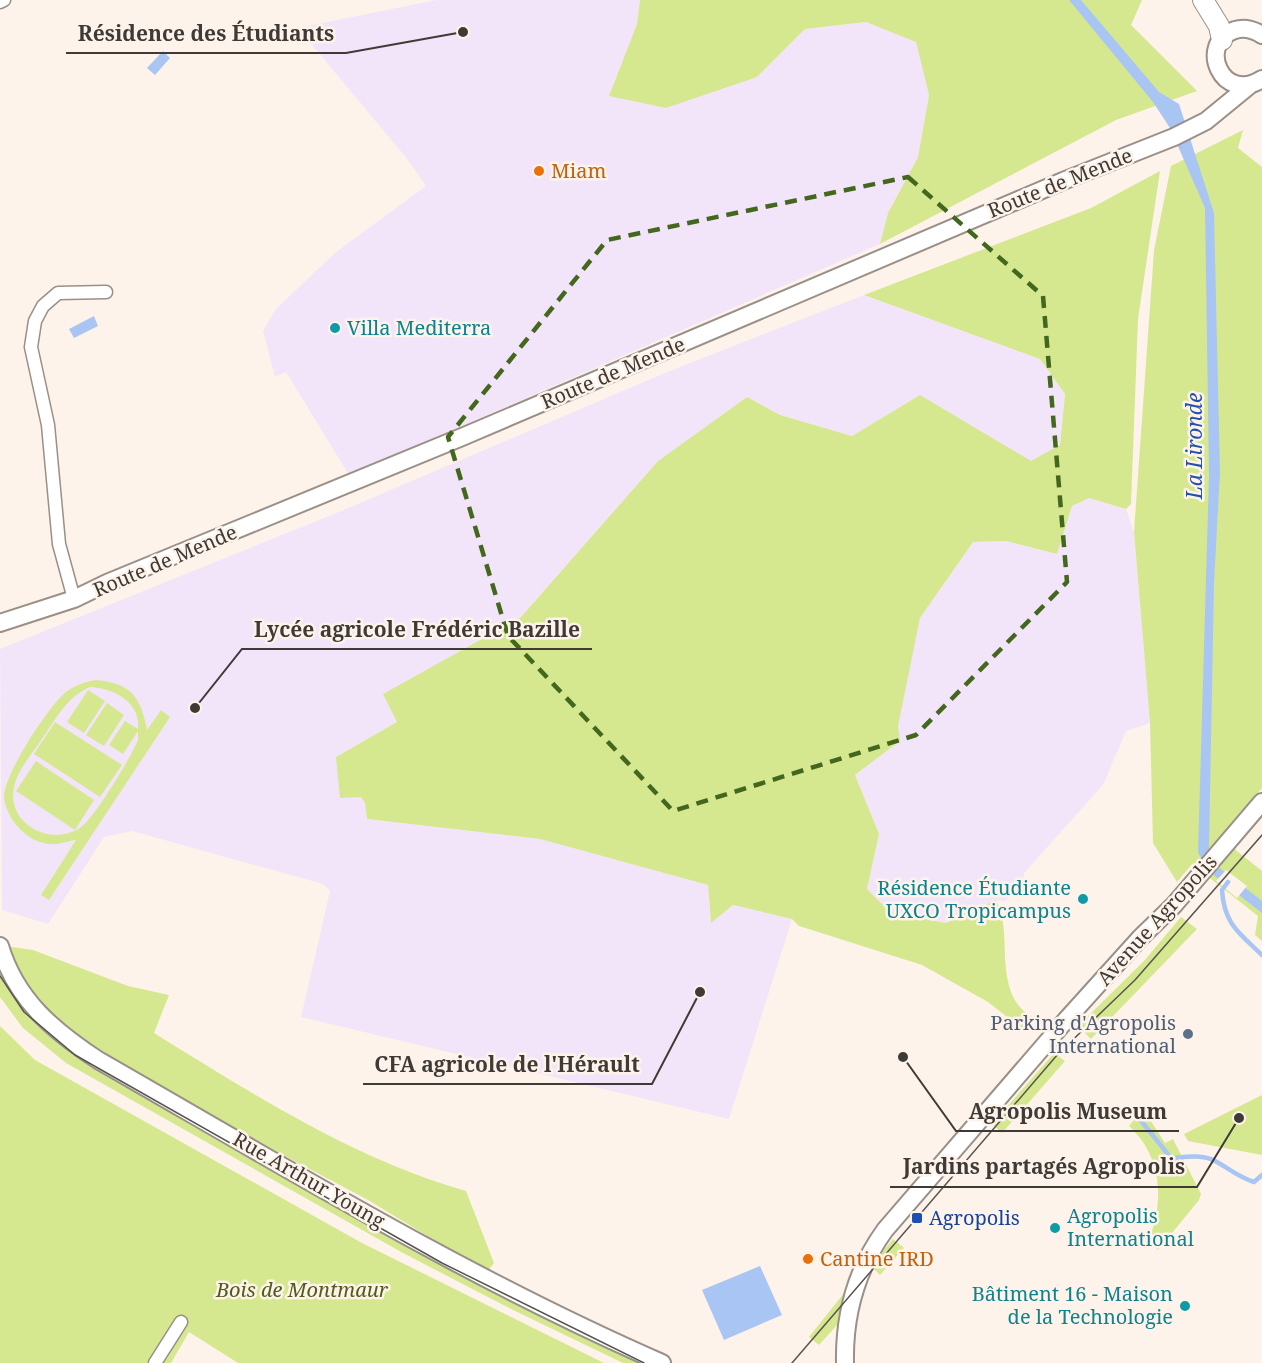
<svg xmlns="http://www.w3.org/2000/svg" width="1262" height="1363" viewBox="0 0 1262 1363" font-family="'Noto Serif',serif">
  <style>
    .education { fill: #f3e5f9 }
    .green { fill: #d5e890; fill-rule: evenodd }
    .water { fill: #a9c5f4 }
    .pier { fill: #fdf3ea }
    .lines { fill: none; stroke-linecap: round; stroke-linejoin: round }
    .stream { stroke: #a9c5f4; stroke-width: 4.5 }
    .street-casing { stroke: #999087; stroke-width: 15 }
    .secondary-casing { stroke: #999087; stroke-width: 20 }
    .primary-casing { stroke: #999087; stroke-width: 22 }
    .street { stroke: #fff; stroke-width: 12 }
    .secondary { stroke: #fff; stroke-width: 16 }
    .primary { stroke: #fff; stroke-width: 20 }
    .tram { stroke: #58544f; stroke-width: 1.5 }
    .marked { fill: none; stroke: #44671e; stroke-width: 4.5; stroke-dasharray: 12 8; stroke-linejoin: round }
    .food-dot { fill: #e8710a; stroke: #fdf3ea; stroke-width: 2 }
    .culture-dot { fill: #0f9aa8; stroke: #fdf3ea; stroke-width: 2 }
    .service-dot { fill: #5c6f8a; stroke: #fdf3ea; stroke-width: 2 }
    .transit-dot { fill: #1a4fb4; stroke: #fdf3ea; stroke-width: 2 }
    .labels { text-anchor: middle; stroke-width: 5; stroke-linejoin: round; paint-order: stroke }
    .food-label { font-size: 20px; fill: #c56008; stroke: #fdf3ea; text-anchor: start }
    .street-label { font-size: 20px; fill: #3e3a36; stroke: #fdf3ea }
    .culture-label { font-size: 20px; fill: #0d838f; stroke: #fdf3ea; text-anchor: start }
    .service-label { font-size: 20px; fill: #4e5e75; stroke: #fdf3ea; text-anchor: end }
    .transit-label { font-size: 20px; fill: #164399; stroke: #fdf3ea; text-anchor: start }
    .park-label { font-size: 20px; font-style: italic; fill: #505c18; stroke: #fdf3ea }
    .water-label { font-size: 21px; font-style: italic; fill: #2052ab; stroke: #fdf3ea }
    .leader { fill: none; stroke: #3e3a36; stroke-width: 2 }
    .callout-dot { fill: #3e3a36; stroke: #fdf3ea; stroke-width: 2 }
    .callout-label { font-size: 21px; text-anchor: middle; font-weight: bold; fill: #3e3a36; stroke: #fdf3ea; stroke-width: 5; stroke-linejoin: round; paint-order: stroke }
  </style>
  <rect width="100%" height="100%" fill="#fdf3ea"/>
  <!-- education -->
  <path class="education" d="M436 0H640L637 24 609 96 757 77 805 29 866 22 917 42 929 95 918 157 888 213 880 244 349 475 286 372 275 377 263 331 276 309 336 252 426 186 408 160 298 28Z
    M864 295 1040 359 1065 394 1060 445 1031 462 920 395 852 436 780 415 747 397 658 461 521 617 384 694 397 722 336 757 365 803 367 819 540 839 708 885 711 922 733 905 792 919 729 1119 301 1017 330 891 323 884 132 831 104 837 48 924 2 910 0 649 344 510 667 372Z
    M1089 498 1126 509 1134 532 1150 723 1126 731 1103 785 1024 873 1022 887 1005 901 995 900 946 923 891 913 867 889 879 834 855 775 900 741 897 726 920 618 973 542 1006 541 1057 554 1072 506Z"/>
  <!-- green -->
  <path class="green" d="M640 0H1142L1131 25 1197 91 1116 120 880 244 888 213 918 157 929 95 916 42 866 22 805 29 757 77 666 108 609 96 637 24Z
    M1243 130 1238 148 1262 167V788L1222 839 1262 871V941L1255 935 1258 916 1192 864 1177 882 1153 843 1150 723 1134 532 1154 250 1171 166Z
    M1160 171 1138 319 1131 504 1126 509 1089 498 1072 506 1057 554 1006 541 973 542 920 618 898 726 900 741 855 775 879 834 867 889 891 913 946 923 996 900C1012 931 997 970 1016 1002 1020 1008 1027 1014 1033 1019L1025 1031 988 1002 922 965 799 926 792 919 733 905 711 923 708 885 540 839 367 819 365 803 361 797 340 798 336 757 397 722 383 694 521 617 658 461 747 397 780 415 852 436 920 395 1031 461 1060 445 1065 394 1040 359 864 295 1091 208Z
    M96 680C131 683 141 697 147 730L161 710 170 717 49 900 41 895 76 840C67 841 58 845 49 844 27 842 6 819 4 797 3 776 49 705 66 692 75 685 85 682 96 680ZM90 687C113 688 141 702 138 729L125 721 109 745 123 754 138 731V740C131 757 95 817 81 827 52 848 6 824 14 787 18 768 34 752 44 736 57 717 68 696 90 687Z
    M88 690 105 701 84 733 67 722Z
    M107 703 124 715 104 746 86 735Z
    M55 722 122 765 100 797 34 754Z
    M36 761 94 800 75 830 16 791Z
    M1181 917 1197 929 1091 1039 1078 1026 1144 961Z
    M5 946 33 950 128 986 169 995 154 1033C253 1094 353 1159 466 1191L494 1263 487 1272 368 1200 221 1122 81 1040 50 1016 22 981Z
    M0 961 53 1035 652 1363H623L511 1309 403 1253 66 1063 23 1028 0 997Z
    M0 1026 35 1060 362 1243 604 1363H238L189 1332 171 1363H0Z
    M1054 1053 1065 1061 1002 1133 992 1124Z
    M1262 1095V1155L1188 1141 1184 1134Z
    M1145 1112 1165 1143 1173 1139 1201 1194 1199 1200 1158 1250 1148 1241C1165 1202 1162 1156 1129 1126L1137 1116Z
    M893 1239 904 1248 880 1275 871 1266Z
    M844 1293 838 1324 819 1345 809 1337Z"/>
  <!-- water -->
  <path class="water" d="M1069 0H1081L1159 92 1179 104 1214 213 1220 473 1214 583 1209 848 1217 866 1262 901V913L1211 873 1198 853 1209 475 1205 208 1170 128 1153 102Z
    M163 51 170 58 155 75 147 68Z
    M94 316 98 326 74 338 69 329Z
    M760 1266 782 1315 724 1340 702 1290Z"/>
  <!-- pier -->
  <path class="pier" d="M1226 870 1247 886 1237 898 1216 881Z"/>
  <g class="lines">
    <!-- stream -->
    <path class="stream" d="M1228 882 1222 890C1224 924 1239 933 1262 955
      M1138 1117 1171 1158C1185 1157 1202 1154 1215 1161 1230 1169 1238 1177 1254 1182L1262 1175"/>
    <!-- street casing -->
    <g class="street-casing">
      <path id="street" d="M0 2 4 0
        M74 599 59 544 48 425 31 347 35 321 43 306 58 293 106 292
        M155 1363 181 1322"/>
    </g>
    <!-- secondary casing -->
    <g class="secondary-casing">
      <path id="secondary" d="M1262 35C1254 30 1245 27 1235 30 1196 43 1222 105 1262 79
        M0 623 74 599 107 583 462 437 1063 181 1174 137 1206 121 1250 85
        M0 946C16 1000 54 1031 98 1060 283 1166 467 1278 662 1363
        M845 1363C844 1314 856 1270 885 1230L1066 1020 1140 938 1174 905 1262 802"/>
    </g>
    <!-- primary casing -->
    <g class="primary-casing">
      <path id="primary" d="M1203 0 1219 26 1222 40"/>
    </g>
    <!-- street -->
    <use href="#street" class="street"/>
    <!-- secondary -->
    <use href="#secondary" class="secondary"/>
    <!-- primary -->
    <use href="#primary" class="primary"/>
    <!-- tram -->
    <path class="tram" d="M0 976 24 1012 75 1055 442 1263 644 1363
      M792 1363 1058 1054 1135 980 1262 835"/>
  </g>
  <!-- marked area -->
  <path class="marked" d="M908 177 1043 296 1067 582 916 735 673 811 508 636 448 437 607 240Z"/>
  <!-- markers -->
  <g class="food-dot">
    <circle cx="539" cy="171" r="6"/>
    <circle cx="808" cy="1259" r="6"/>
  </g>
  <g class="culture-dot">
    <circle cx="335" cy="328" r="6"/>
    <circle cx="1083" cy="899" r="6"/>
    <circle cx="1055" cy="1228" r="6"/>
    <circle cx="1185" cy="1306" r="6"/>
  </g>
  <circle class="service-dot" cx="1188" cy="1034" r="6"/>
  <rect class="transit-dot" x="911" y="1212" width="12" height="12" rx="3"/>
  <g class="labels">
    <!-- food labels -->
    <g class="food-label">
      <text x="551" y="178">Miam</text>
      <text x="820" y="1266">Cantine IRD</text>
    </g>
    <!-- street labels -->
    <g class="street-label">
      <text transform="translate(1060 183) rotate(-22)" y="7">Route de Mende</text>
      <text transform="translate(613 373) rotate(-23)" y="7">Route de Mende</text>
      <text transform="translate(165 561) rotate(-23)" y="7">Route de Mende</text>
      <text transform="translate(1157 920) rotate(-48)" y="7">Avenue Agropolis</text>
      <text transform="translate(309 1180) rotate(30)" y="7">Rue Arthur Young</text>
    </g>
    <!-- culture labels -->
    <g class="culture-label">
      <text x="347" y="335">Villa Mediterra</text>
      <text x="1071" y="895" text-anchor="end">Résidence Étudiante<tspan x="1071" dy="23">UXCO Tropicampus</tspan></text>
      <text x="1067" y="1223">Agropolis<tspan x="1067" dy="23">International</tspan></text>
      <text x="1173" y="1301" text-anchor="end">Bâtiment 16 - Maison<tspan x="1173" dy="23">de la Technologie</tspan></text>
    </g>
    <!-- service labels -->
    <g class="service-label">
      <text x="1176" y="1030">Parking d'Agropolis<tspan x="1176" dy="23">International</tspan></text>
    </g>
    <!-- transit labels -->
    <g class="transit-label">
      <text x="929" y="1225">Agropolis</text>
    </g>
    <!-- park labels -->
    <g class="park-label">
      <text x="302" y="1297">Bois de Montmaur</text>
    </g>
    <!-- water labels -->
    <g class="water-label">
      <text transform="translate(1195 446) rotate(-90)" y="7">La Lironde</text>
    </g>
  </g>
  <!-- callouts -->
  <path class="leader" d="M463 32L346 53H66M195 708L242 649H592M700 992L652 1084H363M903 1057L956 1131H1179M1239 1118L1197 1187H890"/>
  <g class="callout-dot">
    <circle cx="463" cy="32" r="6"/>
    <circle cx="195" cy="708" r="6"/>
    <circle cx="700" cy="992" r="6"/>
    <circle cx="903" cy="1057" r="6"/>
    <circle cx="1239" cy="1118" r="6"/>
  </g>
  <g class="callout-label">
    <text x="206" y="41">Résidence des Étudiants</text>
    <text x="417" y="637">Lycée agricole Frédéric Bazille</text>
    <text x="507" y="1072">CFA agricole de l'Hérault</text>
    <text x="1068" y="1119">Agropolis Museum</text>
    <text x="1044" y="1174">Jardins partagés Agropolis</text>
  </g>
</svg>
